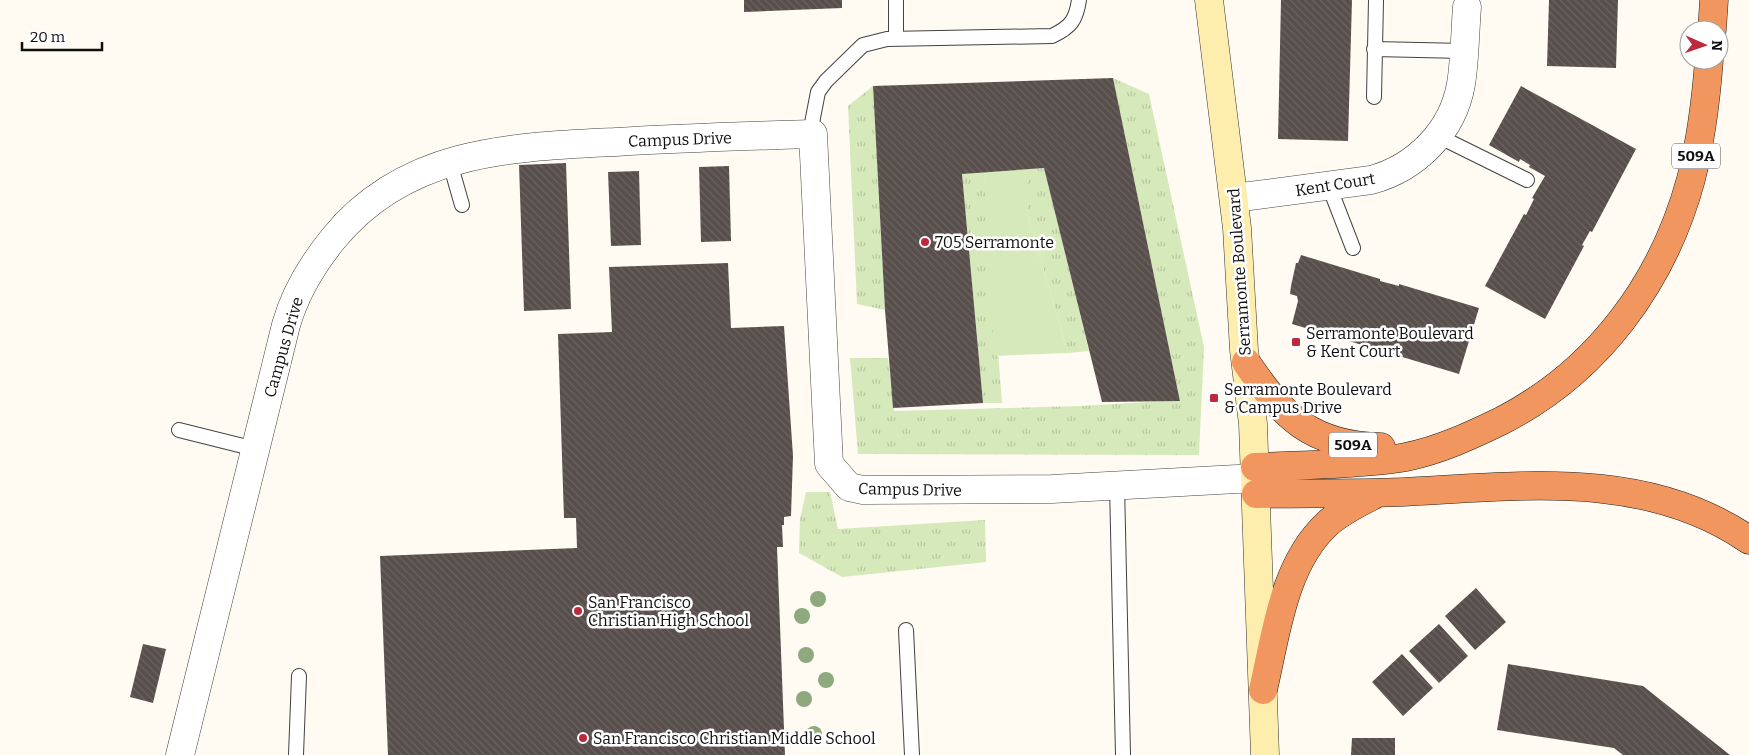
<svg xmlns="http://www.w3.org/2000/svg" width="1749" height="755" viewBox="0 0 1749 755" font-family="Bitter,serif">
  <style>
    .grass { fill: url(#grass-tufts) }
    .park { fill: #d6e9bb }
    .building { fill: url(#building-back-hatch) }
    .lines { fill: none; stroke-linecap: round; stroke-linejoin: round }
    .lane-casing { stroke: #424242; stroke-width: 16 }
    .street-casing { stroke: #424242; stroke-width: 29 }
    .secondary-casing { stroke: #313131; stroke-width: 29 }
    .highway-casing { stroke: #202020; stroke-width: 29 }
    .lane { stroke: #fff; stroke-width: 14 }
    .street { stroke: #fff; stroke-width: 28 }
    .secondary { stroke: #fdeeae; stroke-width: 28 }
    .highway { stroke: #f0965e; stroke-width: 28 }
    .tree { fill: #8fa97e }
    .poi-dot { fill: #bc2a3b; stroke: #fff; stroke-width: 2 }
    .labels { text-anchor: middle; stroke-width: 5; stroke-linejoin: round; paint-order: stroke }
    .shield { fill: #fff; stroke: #575757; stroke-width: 1 }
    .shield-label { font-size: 15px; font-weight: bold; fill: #0f0f0f }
    .street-label { font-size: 16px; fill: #0f0f0f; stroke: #fff }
    .poi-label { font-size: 16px; fill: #0f0f0f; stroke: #fff; text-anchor: start }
  </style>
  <defs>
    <pattern id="grass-tufts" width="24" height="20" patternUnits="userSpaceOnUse" patternTransform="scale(1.25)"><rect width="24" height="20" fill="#d6e9bb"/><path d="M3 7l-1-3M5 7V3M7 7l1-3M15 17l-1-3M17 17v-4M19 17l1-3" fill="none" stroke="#b6c7a0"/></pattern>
    <pattern id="building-back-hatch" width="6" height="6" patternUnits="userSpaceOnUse" patternTransform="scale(1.25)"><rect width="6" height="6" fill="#584f4c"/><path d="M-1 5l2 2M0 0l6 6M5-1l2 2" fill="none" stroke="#6b6461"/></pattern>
  </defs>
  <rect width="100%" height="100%" fill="#fffbf2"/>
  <!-- grass -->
  <path class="grass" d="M1113 78 1149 94 1204 347 1199 455 858 454 850 358H888L894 411 1081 406 1180 400Z
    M873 86 885 310 857 304 848 106Z
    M1044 168 1089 351 1068 353 1027 213V169Z
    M984 172 1002 403H983L962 174Z
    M806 492H830L838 529 985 520 986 562 842 577 799 553 800 519Z"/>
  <!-- park -->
  <path class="park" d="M1027 169V213L1068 353 994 356 984 172Z"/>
  <!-- building -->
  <path class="building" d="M744 0H842V8L744 12Z
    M1281 0H1352L1348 141 1278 139Z
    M1549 0H1618L1616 68 1547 66Z
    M1113 78 1180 401 1102 402 1044 168 962 174 983 403 893 408 885 310 873 86Z
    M1521 86 1636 149 1592 232 1590 231 1582 245 1584 246 1545 319 1485 286 1524 214 1526 215 1534 199 1532 198 1545 176 1529 167 1530 165 1520 159 1519 162 1489 145Z
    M566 163 571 309 524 311 519 165Z
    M729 166 731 241 701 242 699 167Z
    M639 171 641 245 611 246 608 172Z
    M1301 255 1380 279V281L1399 286V284L1479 308 1459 374 1292 324 1298 301 1297 296 1290 294 1291 286 1296 263H1298Z
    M728 263 731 328 784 326 793 456 791 516 784 517V525H782L783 547H777L785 755H388L380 556 577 548 576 518H564L558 334 612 332 609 267Z
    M1476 588 1506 622 1475 650 1445 616Z
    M1439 624 1468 656 1439 683 1409 651Z
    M143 644 166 649 153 703 130 697Z
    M1402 654 1433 688 1403 716 1372 682Z
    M1508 664 1643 686 1730 755H1623L1614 748 1497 730Z
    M1352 738H1395V755H1351Z"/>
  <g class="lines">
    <!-- lane casing -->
    <g class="lane-casing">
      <path id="lane" d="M896 39V0
        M1374 49 1464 51
        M1374 97 1376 0
        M813 134 812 123 818 92 826 81 863 45 887 39 1052 36C1071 27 1076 20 1079 0
        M1438 136 1527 180
        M450 163 462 205
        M1329 186 1353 248
        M179 430 255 449
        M1117 485 1123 755
        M906 630 912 755
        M296 755 299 676"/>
    </g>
    <!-- street casing -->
    <g class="street-casing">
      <path id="street" d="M1234 198 1371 180C1416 168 1453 131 1461 84 1465 59 1465 32 1467 7
        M180 755 286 325C295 293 312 265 333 239 405 150 511 147 616 142 681 138 747 136 813 134L829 464 849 487 863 490 1052 489 1256 478"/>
    </g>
    <!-- secondary casing -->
    <g class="secondary-casing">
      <path id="secondary" d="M1209 0 1237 228 1244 350 1253 424 1265 755"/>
    </g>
    <!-- highway casing -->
    <g class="highway-casing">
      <path id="highway" d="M1712 30 1714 0
        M1246 362C1283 417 1312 446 1381 447
        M1255 467C1287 466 1318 465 1349 463 1368 461 1387 461 1406 457 1440 450 1470 436 1501 421 1597 372 1663 283 1691 179 1701 140 1706 100 1709 60
        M1256 494C1305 493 1355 494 1404 492 1521 486 1646 469 1749 540
        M1263 690C1276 635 1283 565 1327 524 1341 511 1359 503 1376 494"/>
    </g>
    <!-- lane -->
    <use href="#lane" class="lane"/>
    <!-- street -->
    <use href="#street" class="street"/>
    <!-- secondary -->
    <use href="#secondary" class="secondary"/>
    <!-- highway -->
    <use href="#highway" class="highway"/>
  </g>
  <!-- trees -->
  <g class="tree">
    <circle cx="818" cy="599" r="8"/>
    <circle cx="802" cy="616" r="8"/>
    <circle cx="806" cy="655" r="8"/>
    <circle cx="826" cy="680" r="8"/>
    <circle cx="804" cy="699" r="8"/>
    <circle cx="814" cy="734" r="8"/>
  </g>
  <!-- markers -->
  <g class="poi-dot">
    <circle cx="925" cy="242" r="5"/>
    <rect x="1291" y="337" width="10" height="10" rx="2.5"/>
    <rect x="1209" y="393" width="10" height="10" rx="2.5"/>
    <circle cx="578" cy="611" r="5"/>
    <circle cx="583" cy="738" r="5"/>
  </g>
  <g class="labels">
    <!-- shield labels -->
    <g class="shield">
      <rect x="1672" y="143.5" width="48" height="25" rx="4"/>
      <rect x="1329" y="432.5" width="48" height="25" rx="4"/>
    </g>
    <g class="shield-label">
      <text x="1696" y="161">509A</text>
      <text x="1353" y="450">509A</text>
    </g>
    <!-- street labels -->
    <g class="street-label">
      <text transform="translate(680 139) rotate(-2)" y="6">Campus Drive</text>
      <text transform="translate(1335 184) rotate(-9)" y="6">Kent Court</text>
      <text transform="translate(1239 272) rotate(-94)" y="6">Serramonte Boulevard</text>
      <text transform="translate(283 347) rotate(-74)" y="6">Campus Drive</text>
      <text transform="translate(910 489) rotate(1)" y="6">Campus Drive</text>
    </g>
    <!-- poi labels -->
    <g class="poi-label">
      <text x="935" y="248">705 Serramonte</text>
      <text x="1306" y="339">Serramonte Boulevard<tspan x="1306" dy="18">&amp; Kent Court</tspan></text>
      <text x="1224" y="395">Serramonte Boulevard<tspan x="1224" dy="18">&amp; Campus Drive</tspan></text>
      <text x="588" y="608">San Francisco<tspan x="588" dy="18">Christian High School</tspan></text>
      <text x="593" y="744">San Francisco Christian Middle School</text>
    </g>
  </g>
  <!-- north arrow -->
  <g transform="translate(1704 45) rotate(92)"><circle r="24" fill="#ffffff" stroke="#9f9f9f"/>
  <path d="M0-4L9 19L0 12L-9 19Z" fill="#bc2a3b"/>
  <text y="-8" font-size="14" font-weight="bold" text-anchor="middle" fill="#0f0f0f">N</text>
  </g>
  <!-- scale -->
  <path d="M22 42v8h80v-8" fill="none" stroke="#0f0f0f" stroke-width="2.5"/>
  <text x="30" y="42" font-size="15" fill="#0f0f0f" stroke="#ffffff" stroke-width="4" paint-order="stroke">20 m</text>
</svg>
